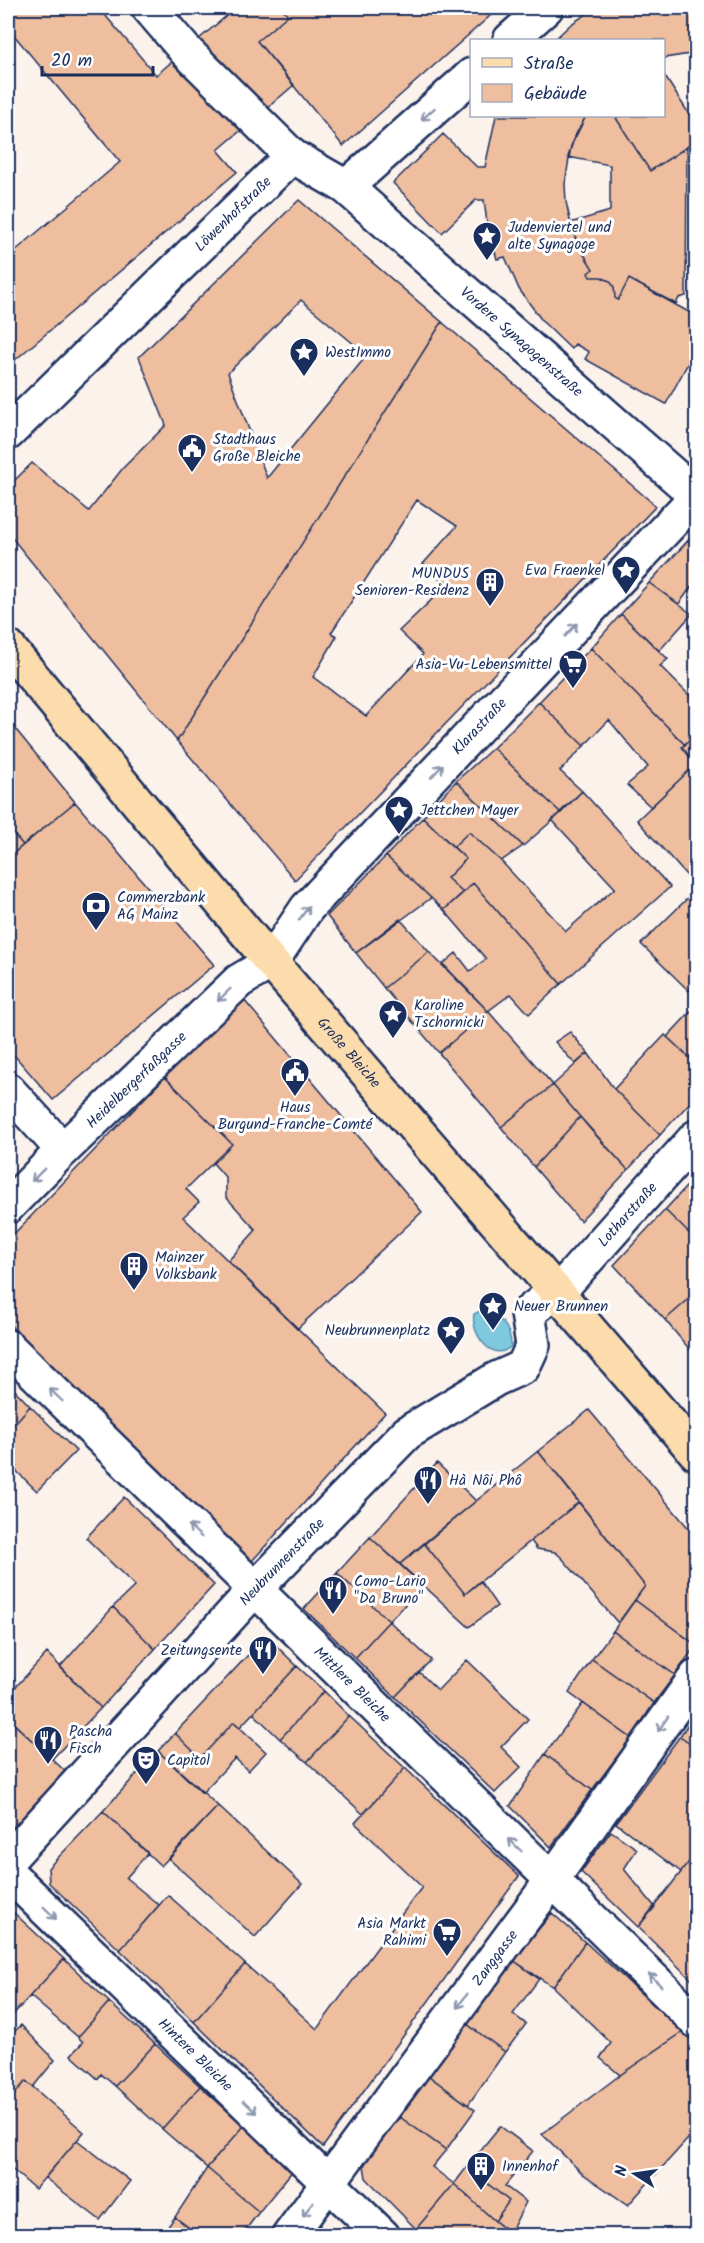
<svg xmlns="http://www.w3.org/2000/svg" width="704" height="2243" viewBox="0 0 704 2243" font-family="Kalam,sans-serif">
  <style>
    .water { fill: #7ec9de; stroke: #568bab; stroke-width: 1.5 }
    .building { fill: #efbe9f; stroke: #1b2f5e; stroke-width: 1.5; fill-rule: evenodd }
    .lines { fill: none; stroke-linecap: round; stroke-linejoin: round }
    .minor-casing { stroke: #1b2f5e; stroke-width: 38 }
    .major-casing { stroke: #1b2f5e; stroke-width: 38 }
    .minor { stroke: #fff; stroke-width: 33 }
    .major { stroke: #fcdcac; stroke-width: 33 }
    .oneway { stroke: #8d97ae }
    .labels { text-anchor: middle; stroke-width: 6; stroke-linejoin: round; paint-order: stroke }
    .street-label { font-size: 15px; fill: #1b2f5e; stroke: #fff }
    .poi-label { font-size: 15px; fill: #1b2f5e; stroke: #fff; text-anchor: start }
  </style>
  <rect width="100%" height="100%" fill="#fcf2ec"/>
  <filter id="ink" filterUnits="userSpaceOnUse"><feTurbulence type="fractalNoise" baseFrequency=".0167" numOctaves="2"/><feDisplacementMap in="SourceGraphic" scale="12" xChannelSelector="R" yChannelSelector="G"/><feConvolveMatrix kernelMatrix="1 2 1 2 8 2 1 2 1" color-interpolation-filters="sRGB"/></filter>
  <g filter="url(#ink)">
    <!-- water -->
    <path class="water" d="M484 1309C500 1317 511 1327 511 1346 493 1365 470 1333 474 1314Z"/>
    <!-- building -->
    <path class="building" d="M8 8H99L156 75 236 8H282L288 15 257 41 294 85 218 150 237 172 8 366V257L120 162 8 28Z
      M282 8H499L343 146 257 41 288 15Z
      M596 8H696V53L664 58V40H554L571 24Z
      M664 75 696 125V141L650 171 616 118 620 116H664Z
      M496 116H586L571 146 565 184 566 202 572 229 581 250 593 269 588 273 590 277H601L610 281 614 287 615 298 618 300 629 279 696 316V348L666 404 585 359 589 352 575 344 571 349 543 322 519 289 505 257 497 259 487 223 484 200H476L442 233 393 183 443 134 477 167H485Z
      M586 116H620L616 118 650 171 687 147 686 296 679 298 676 304 629 279 618 300 615 298 614 287 610 281 601 277H590L588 273 593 269 577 243 570 223 610 211V165L568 157 575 136Z
      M299 200 442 322 177 741 8 533V487L32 463 89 511 123 468 166 425 139 357ZM301 300 367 355 267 478 228 373Z
      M442 322 656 506 295 880 177 741ZM417 500 457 526 423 564 447 585 399 631 423 654 366 716 313 677 337 636 331 633Z
      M696 532V580L679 604 649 583Z
      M649 583 692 614 659 651 621 614Z
      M621 614 668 659 660 666 696 702V733L685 745 591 648Z
      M591 648 685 745 682 747 696 764 651 807 627 785 648 767 609 720 584 746 539 702Z
      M539 702 584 746 560 771 582 791 561 813 493 748Z
      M8 720 75 802 23 845 8 828Z
      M696 733V765L682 747Z
      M493 748 561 813 523 846 456 781Z
      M696 764V886L637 820Z
      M456 781 523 846 501 861 469 832 453 847 423 817Z
      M582 791 670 887 561 984 473 883 463 893 447 878 466 859 453 847 469 832 501 861 566 931 615 888 552 820Z
      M75 802 214 965 53 1100 8 1048V858Z
      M423 817 466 859 447 878 463 893 444 910 386 856Z
      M8 828 23 845 8 858Z
      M386 856 431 898 356 953 327 916Z
      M473 883 561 984 529 1014 511 994 488 1011 443 964 456 953 470 971 486 959 444 910Z
      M696 890V983L689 991 641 944Z
      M400 919 429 952 384 988 356 953Z
      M429 952 488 1011 439 1053 384 988Z
      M244 1000 422 1212 297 1329 228 1261 256 1230 226 1197V1178L213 1163 232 1144 165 1077Z
      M696 1006V1064L667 1037Z
      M488 1011 553 1085 501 1127 439 1053Z
      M570 1032 588 1053 575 1064 555 1042Z
      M665 1035 696 1064V1096L660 1135 614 1089Z
      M588 1053 614 1089 660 1135 628 1170 591 1130 553 1085Z
      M165 1077 232 1144 186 1189 199 1202 183 1217 385 1413 252 1561 8 1323V1240Z
      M553 1085 580 1117 534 1167 501 1127Z
      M580 1117 628 1170 580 1221 534 1167Z
      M696 1176V1240L665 1210Z
      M665 1210 696 1240V1293L665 1320 614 1265Z
      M696 1293V1357L665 1320Z
      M8 1383 30 1406 8 1431Z
      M30 1406 76 1451 37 1491 8 1463V1431Z
      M589 1410 696 1537V1645L635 1600 645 1586 538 1451Z
      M538 1451 579 1502 465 1594 424 1543Z
      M437 1463 476 1501 400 1564 370 1537Z
      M124 1497 214 1585 155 1649 113 1607 135 1586 86 1538Z
      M579 1502 645 1586 618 1623 562 1558 555 1552 537 1549 531 1541Z
      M370 1537 423 1586 389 1621 337 1573Z
      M424 1543 465 1594 480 1581 497 1606 469 1627 400 1564Z
      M337 1573 389 1621 355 1658 304 1609Z
      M635 1600 696 1645 675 1675 613 1631Z
      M113 1607 155 1649 101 1708 60 1667Z
      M389 1621 431 1660 395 1697 355 1658Z
      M613 1631 675 1675 654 1703 592 1659Z
      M266 1636 297 1666 240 1727 234 1722 200 1758 175 1733Z
      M47 1653 101 1708 52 1759 8 1718V1695Z
      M592 1659 654 1703 631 1738 569 1693Z
      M467 1660 528 1719 501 1747 521 1767 495 1793 395 1697 419 1672 438 1690Z
      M297 1666 324 1691 280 1739 253 1713Z
      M324 1691 349 1716 307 1762 280 1739Z
      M583 1703 631 1738 592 1790 545 1754Z
      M696 1712V1749L680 1736Z
      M349 1716 405 1768 363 1814 307 1762Z
      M234 1722 266 1752 248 1771 235 1758 202 1793 158 1751 175 1733 200 1758Z
      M14 1724 65 1771 8 1834V1731Z
      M680 1736 696 1749V1853L681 1872 616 1823Z
      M158 1751 218 1806 161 1866 103 1811Z
      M545 1754 592 1790 551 1847 510 1806Z
      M405 1768 519 1876 323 2147 194 2022 245 1964 317 2029 422 1887 355 1823Z
      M218 1806 302 1884 255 1937 169 1859Z
      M103 1811 148 1853 126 1878 159 1905 120 1950 49 1883 48 1868Z
      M611 1831 637 1849 624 1869 655 1907 638 1927 581 1872Z
      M696 1853V1984L638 1927Z
      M168 1895 245 1964 194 2022 120 1950Z
      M14 1913 64 1959 8 2020V1920Z
      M552 1913 585 1942 553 1987 513 1960Z
      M585 1942 683 2032 620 2075 600 2058 611 2043 553 1987Z
      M64 1959 109 2002 78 2037 30 1996Z
      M513 1960 539 1979 513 2014 526 2024 505 2052 467 2024Z
      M109 2002 155 2044 115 2086 101 2074 98 2079 71 2055 83 2042 78 2037Z
      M467 2024 505 2052 468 2105 429 2076Z
      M21 2025 55 2060 33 2087 26 2081 8 2101V2038Z
      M683 2032 696 2045V2130L628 2205 583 2174 542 2134 620 2075Z
      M155 2044 200 2086 162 2129 115 2086Z
      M429 2076 475 2110 446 2150 400 2117Z
      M26 2081 84 2132 35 2189 8 2166V2102Z
      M200 2086 244 2126 207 2168 162 2129Z
      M400 2117 446 2150 432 2167 454 2184 416 2229 366 2178 363 2159Z
      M244 2126 294 2169 259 2212 207 2168Z
      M500 2126 533 2151 505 2186 526 2202 510 2233 495 2221 509 2201 467 2167Z
      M77 2140 130 2181 100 2220 45 2178Z
      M467 2167 509 2201 495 2221 454 2184Z
      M207 2168 259 2212 241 2236H200L175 2217Z
      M454 2184 495 2221 510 2233 508 2236H423L416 2229Z
      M175 2217 200 2236H161Z
      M342 2228 350 2236H323L326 2231Z"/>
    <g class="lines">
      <!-- minor casing -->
      <g class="minor-casing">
        <g id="minor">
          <path d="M149 8 185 50 292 156"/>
          <path d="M510 40 546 8"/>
          <path d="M346 187 472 75"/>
          <path id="s1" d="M8 433 292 156 346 187 696 495"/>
          <path d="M8 1090 63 1150"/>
          <path id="s2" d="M8 1206 63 1150 239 981 271 962 307 908 696 497"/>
          <path id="s3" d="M8 1347 696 2021"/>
          <path id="s4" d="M8 1860 254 1590 407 1433 496 1379 523 1367 533 1345 528 1313 568 1281 696 1137"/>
          <path id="s5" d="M8 1873 383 2236"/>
          <path id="s6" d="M289 2236 539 1898 696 1677"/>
        </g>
      </g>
      <!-- major casing -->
      <g class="major-casing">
        <g id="major">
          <path id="s7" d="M8 647 271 962 696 1453"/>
        </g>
      </g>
      <!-- minor -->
      <use href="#minor" class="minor"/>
      <!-- major -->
      <use href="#major" class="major"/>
    </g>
    <!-- one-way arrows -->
    <defs><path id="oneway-shaft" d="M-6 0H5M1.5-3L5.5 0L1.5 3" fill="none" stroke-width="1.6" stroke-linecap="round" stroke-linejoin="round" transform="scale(1.5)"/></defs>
    <g class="oneway">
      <use href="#oneway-shaft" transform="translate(428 114) rotate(138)"/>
      <use href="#oneway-shaft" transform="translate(571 630) rotate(-47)"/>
      <use href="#oneway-shaft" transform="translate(437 771) rotate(-47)"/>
      <use href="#oneway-shaft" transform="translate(304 913) rotate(-54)"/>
      <use href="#oneway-shaft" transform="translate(224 995) rotate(136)"/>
      <use href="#oneway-shaft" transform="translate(38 1175) rotate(135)"/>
      <use href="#oneway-shaft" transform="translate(56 1395) rotate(-136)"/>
      <use href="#oneway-shaft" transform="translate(195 1531) rotate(-136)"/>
      <use href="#oneway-shaft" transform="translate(663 1724) rotate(125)"/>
      <use href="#oneway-shaft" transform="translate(515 1845) rotate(-136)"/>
      <use href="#oneway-shaft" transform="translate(50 1913) rotate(44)"/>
      <use href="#oneway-shaft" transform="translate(655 1980) rotate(-136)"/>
      <use href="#oneway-shaft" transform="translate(462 2001) rotate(127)"/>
      <use href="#oneway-shaft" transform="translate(250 2107) rotate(44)"/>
      <use href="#oneway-shaft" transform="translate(308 2209) rotate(127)"/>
    </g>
  </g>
  <!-- icons -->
  <defs>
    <g id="sight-pin" transform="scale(1.5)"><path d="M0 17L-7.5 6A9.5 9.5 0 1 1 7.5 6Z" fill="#1b2f5e" stroke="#fff"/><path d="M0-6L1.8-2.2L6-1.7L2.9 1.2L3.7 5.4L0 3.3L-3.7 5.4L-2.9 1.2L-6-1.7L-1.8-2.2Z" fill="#fff"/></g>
    <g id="civic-pin" transform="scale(1.5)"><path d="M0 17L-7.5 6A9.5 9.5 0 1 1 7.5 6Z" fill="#1b2f5e" stroke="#fff"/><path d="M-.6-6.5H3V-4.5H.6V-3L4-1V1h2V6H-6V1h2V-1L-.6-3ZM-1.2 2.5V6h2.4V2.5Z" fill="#fff"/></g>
    <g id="building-pin" transform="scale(1.5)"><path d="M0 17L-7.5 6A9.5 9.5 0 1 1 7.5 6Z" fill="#1b2f5e" stroke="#fff"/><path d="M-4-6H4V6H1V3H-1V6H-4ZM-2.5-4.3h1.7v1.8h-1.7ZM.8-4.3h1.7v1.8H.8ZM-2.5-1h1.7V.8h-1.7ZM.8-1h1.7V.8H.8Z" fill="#fff"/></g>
    <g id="supermarket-pin" transform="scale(1.5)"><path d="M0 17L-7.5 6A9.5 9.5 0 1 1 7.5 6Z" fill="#1b2f5e" stroke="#fff"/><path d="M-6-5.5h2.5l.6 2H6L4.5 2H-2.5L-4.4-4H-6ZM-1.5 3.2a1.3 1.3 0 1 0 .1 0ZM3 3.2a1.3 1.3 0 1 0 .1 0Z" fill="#fff"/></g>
    <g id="bank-pin" transform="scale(1.5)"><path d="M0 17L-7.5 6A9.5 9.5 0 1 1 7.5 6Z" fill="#1b2f5e" stroke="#fff"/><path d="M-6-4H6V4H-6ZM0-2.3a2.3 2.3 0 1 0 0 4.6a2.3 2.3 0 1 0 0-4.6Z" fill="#fff"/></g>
    <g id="restaurant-pin" transform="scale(1.5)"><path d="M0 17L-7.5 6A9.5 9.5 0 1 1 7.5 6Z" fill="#1b2f5e" stroke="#fff"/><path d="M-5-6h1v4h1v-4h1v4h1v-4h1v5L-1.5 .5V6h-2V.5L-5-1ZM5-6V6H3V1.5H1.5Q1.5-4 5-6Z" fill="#fff"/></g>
    <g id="theatre-pin" transform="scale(1.5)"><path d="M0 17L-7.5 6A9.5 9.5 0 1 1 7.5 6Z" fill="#1b2f5e" stroke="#fff"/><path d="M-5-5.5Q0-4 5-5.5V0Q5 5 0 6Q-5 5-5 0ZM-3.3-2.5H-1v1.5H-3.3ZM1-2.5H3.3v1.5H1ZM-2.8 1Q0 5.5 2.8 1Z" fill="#fff"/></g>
  </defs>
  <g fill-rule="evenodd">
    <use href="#sight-pin" x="487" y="236"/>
    <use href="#sight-pin" x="304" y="352"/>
    <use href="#civic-pin" x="192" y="448"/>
    <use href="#sight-pin" x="626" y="570"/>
    <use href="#building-pin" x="490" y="582"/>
    <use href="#supermarket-pin" x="573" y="664"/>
    <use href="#sight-pin" x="399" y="810"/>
    <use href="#bank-pin" x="96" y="906"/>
    <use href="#sight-pin" x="393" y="1014"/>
    <use href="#civic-pin" x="295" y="1072"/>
    <use href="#building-pin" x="134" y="1266"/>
    <use href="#sight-pin" x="493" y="1306"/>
    <use href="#sight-pin" x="451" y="1330"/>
    <use href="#restaurant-pin" x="428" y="1480"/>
    <use href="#restaurant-pin" x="333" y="1590"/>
    <use href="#restaurant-pin" x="263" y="1650"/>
    <use href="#restaurant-pin" x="48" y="1740"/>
    <use href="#theatre-pin" x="146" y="1760"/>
    <use href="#supermarket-pin" x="447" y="1932"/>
    <use href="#building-pin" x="481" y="2166"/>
  </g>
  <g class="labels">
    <!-- street labels -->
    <g class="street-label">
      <text dy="5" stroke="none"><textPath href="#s1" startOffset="314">Löwenhofstraße</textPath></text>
      <text dy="5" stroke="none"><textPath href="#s1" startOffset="693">Vordere Synagogenstraße</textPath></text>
      <text dy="5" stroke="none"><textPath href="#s2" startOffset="675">Klarastraße</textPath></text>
      <text dy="5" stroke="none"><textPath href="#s7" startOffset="530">Große Bleiche</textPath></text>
      <text dy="5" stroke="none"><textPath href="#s2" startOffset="180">Heidelbergerfaßgasse</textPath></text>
      <text dy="5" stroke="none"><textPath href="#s4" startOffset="915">Lotharstraße</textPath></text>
      <text dy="5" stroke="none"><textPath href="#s4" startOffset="405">Neubrunnenstraße</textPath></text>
      <text dy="5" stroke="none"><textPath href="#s3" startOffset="482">Mittlere Bleiche</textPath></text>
      <text dy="5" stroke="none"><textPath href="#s6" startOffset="346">Zanggasse</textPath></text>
      <text dy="5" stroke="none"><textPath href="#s5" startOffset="261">Hintere Bleiche</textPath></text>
    </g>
    <!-- poi labels -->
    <g class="poi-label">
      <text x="508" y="232">Judenviertel und<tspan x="508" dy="17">alte Synagoge</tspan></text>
      <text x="325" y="357">WestImmo</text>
      <text x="213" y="444">Stadthaus<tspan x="213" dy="17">Große Bleiche</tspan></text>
      <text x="605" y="575" text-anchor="end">Eva Fraenkel</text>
      <text x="469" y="578" text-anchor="end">MUNDUS<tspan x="469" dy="17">Senioren-Residenz</tspan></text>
      <text x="552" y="669" text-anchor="end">Asia-Vu-Lebensmittel</text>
      <text x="420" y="815">Jettchen Mayer</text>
      <text x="117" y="902">Commerzbank<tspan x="117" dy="17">AG Mainz</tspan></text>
      <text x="414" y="1010">Karoline<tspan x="414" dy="17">Tschornicki</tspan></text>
      <text x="295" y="1112" text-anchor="middle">Haus<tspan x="295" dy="17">Burgund-Franche-Comté</tspan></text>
      <text x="155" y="1262">Mainzer<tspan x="155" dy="17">Volksbank</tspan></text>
      <text x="514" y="1311">Neuer Brunnen</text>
      <text x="430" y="1335" text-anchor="end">Neubrunnenplatz</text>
      <text x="449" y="1485">Hà Nôi Phô</text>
      <text x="354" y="1586">Como-Lario<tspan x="354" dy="17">"Da Bruno"</tspan></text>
      <text x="242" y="1655" text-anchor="end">Zeitungsente</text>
      <text x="69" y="1736">Pascha<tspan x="69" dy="17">Fisch</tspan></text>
      <text x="167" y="1765">Capitol</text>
      <text x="426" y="1928" text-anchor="end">Asia Markt<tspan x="426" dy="17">Rahimi</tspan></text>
      <text x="502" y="2171">Innenhof</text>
    </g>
  </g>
  <!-- margin -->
  <rect width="704" height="2243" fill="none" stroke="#fff" stroke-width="30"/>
  <rect x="15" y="15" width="674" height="2213" fill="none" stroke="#1b2f5e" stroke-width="2" filter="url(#ink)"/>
  <!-- legend -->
  <rect x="470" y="39" width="195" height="78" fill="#ffffff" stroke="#a4acbf" stroke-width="1.5"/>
  <rect x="482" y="58" width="30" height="9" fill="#fcdcac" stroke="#a4acbf" stroke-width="1.5"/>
  <text x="524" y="69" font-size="18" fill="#1b2f5e">Straße</text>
  <rect x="482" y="84" width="30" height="18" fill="#efbe9f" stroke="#a4acbf" stroke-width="1.5"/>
  <text x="524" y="99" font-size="18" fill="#1b2f5e">Gebäude</text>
  <!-- north arrow -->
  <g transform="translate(635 2174) rotate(282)" stroke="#ffffff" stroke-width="4.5" paint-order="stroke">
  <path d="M0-4.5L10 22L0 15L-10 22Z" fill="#1b2f5e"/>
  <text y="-9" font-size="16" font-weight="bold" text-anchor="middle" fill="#1b2f5e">N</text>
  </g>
  <!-- scale -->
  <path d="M42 66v9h111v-9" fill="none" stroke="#1b2f5e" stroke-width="3"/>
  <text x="51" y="66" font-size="18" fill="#1b2f5e" stroke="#ffffff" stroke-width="4.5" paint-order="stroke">20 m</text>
</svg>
